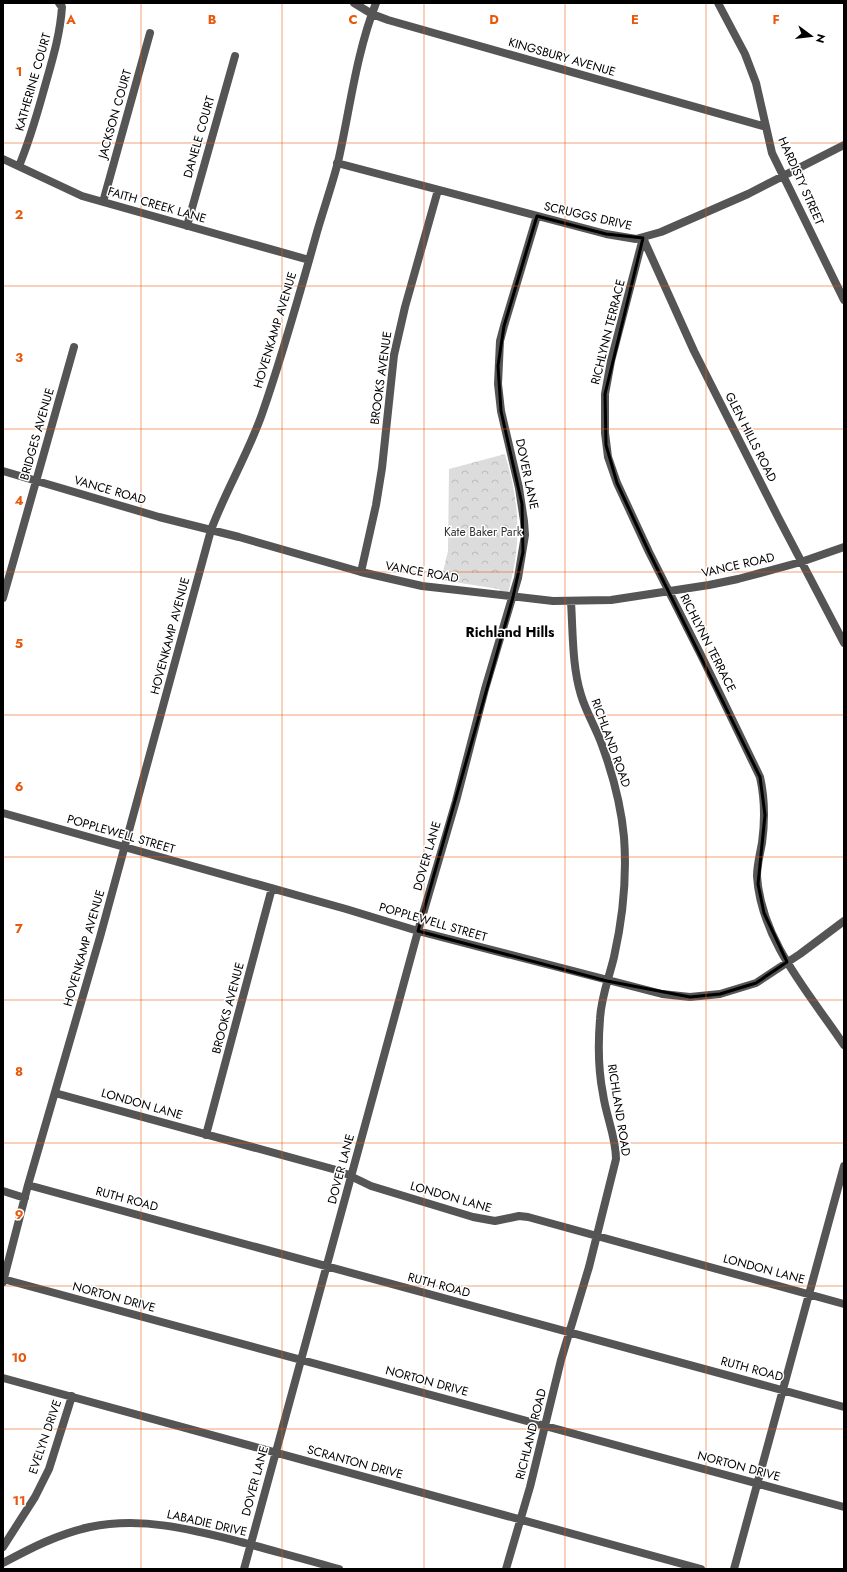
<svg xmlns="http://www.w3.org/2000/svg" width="847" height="1572" viewBox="0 0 847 1572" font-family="Jost,sans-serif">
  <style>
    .forest { fill: url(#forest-crowns) }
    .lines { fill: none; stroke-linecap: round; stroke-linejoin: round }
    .minor { stroke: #555; stroke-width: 8 }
    .marked { fill: none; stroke: #000; stroke-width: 3; stroke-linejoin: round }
    .grid { fill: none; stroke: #e8590c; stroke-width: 1; stroke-opacity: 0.55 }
    .labels { text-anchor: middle; stroke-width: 3; stroke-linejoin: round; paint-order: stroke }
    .street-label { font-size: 12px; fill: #000; stroke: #fff }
    .park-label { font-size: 12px; fill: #333; stroke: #fff }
    .quarter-label { font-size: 14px; font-weight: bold; fill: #000; stroke: #fff }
    .grid-label { font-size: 13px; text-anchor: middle; font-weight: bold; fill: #e8590c; stroke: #fff; stroke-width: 3; stroke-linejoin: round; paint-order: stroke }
  </style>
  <defs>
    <pattern id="forest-crowns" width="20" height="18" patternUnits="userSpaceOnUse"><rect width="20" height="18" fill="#dcdcdc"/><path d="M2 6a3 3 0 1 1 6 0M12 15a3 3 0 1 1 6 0" fill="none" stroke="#bbb"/></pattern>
  </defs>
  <rect width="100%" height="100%" fill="#fff"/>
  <!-- forest -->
  <path class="forest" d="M505 454C520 505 522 542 508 593L500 591 499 589 441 580 448 551 449 469Z"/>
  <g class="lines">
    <!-- minor -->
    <path class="minor" d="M354 3 372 14 388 20 766 127
      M718 3 745 54 756 83 772 153 844 300
      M3 159 82 196 309 260
      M337 163 606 234 636 239 661 232 748 194 844 145
      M19 166C29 142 36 118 43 93 51 64 60 37 62 7L59 3
      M103 202 150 33
      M187 226 235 56
      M643 238 611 361 605 394V433L608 457 617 483 649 552 704 661 760 777C765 799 765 821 762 843 760 854 757 865 757 876 761 941 810 994 844 1045
      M643 238 694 351 778 517 844 643
      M3 471 159 517 239 537 361 572 422 586 553 601 611 600 709 585 738 579 801 562 844 547
      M361 572 376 505 382 468 394 355 405 307 438 190
      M3 598 74 347
      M3 813 346 909 418 931 662 994 690 997 720 994 756 983 800 954 844 921
      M55 1093 340 1171 371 1186 473 1217 495 1221 519 1216 528 1217 844 1304
      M206 1135 272 888
      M28 1185 844 1407
      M3 1191 25 1198
      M3 1279 844 1507
      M3 1282 28 1185 100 937 211 530C226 490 248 454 262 414 283 354 300 293 317 232 324 208 332 185 338 162 350 109 356 54 376 3
      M3 1378 701 1569
      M3 1547 35 1497 49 1469 72 1396
      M3 1563C31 1548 58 1534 90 1527 143 1516 194 1530 245 1543 277 1552 308 1560 339 1569
      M244 1569 418 931 456 801 485 689 518 578 525 535 524 521 519 488 501 411 498 384 500 341 504 326 537 216
      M506 1569 530 1487 561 1360 589 1267 616 1159C616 1137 606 1116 603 1094 598 1069 598 1044 600 1019 601 997 609 978 614 957 623 917 627 877 624 837 621 805 613 775 602 745 596 728 586 712 581 695 572 666 573 632 571 602
      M734 1569 844 1166"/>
  </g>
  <!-- marked area -->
  <path class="marked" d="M537 216 606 234 643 238 605 394 606 445 617 483 649 552 760 777 765 815 758 884 764 913 787 962 756 983 720 994 690 997 607 981 418 931 513 597 523 552 522 504 501 411 498 366 504 326Z"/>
  <!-- grid -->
  <path class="grid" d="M141 3V1569M282 3V1569M424 3V1569M565 3V1569M706 3V1569M3 143H844M3 286H844M3 429H844M3 572H844M3 715H844M3 857H844M3 1000H844M3 1143H844M3 1286H844M3 1429H844"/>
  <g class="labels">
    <!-- street labels -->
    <g class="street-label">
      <text transform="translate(562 57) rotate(16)" y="4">KINGSBURY AVENUE</text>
      <text transform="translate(33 82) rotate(-74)" y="4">KATHERINE COURT</text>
      <text transform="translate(115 114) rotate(-74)" y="4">JACKSON COURT</text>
      <text transform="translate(199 137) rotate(-74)" y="4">DANELE COURT</text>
      <text transform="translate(801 181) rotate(66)" y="4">HARDISTY STREET</text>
      <text transform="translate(157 205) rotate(16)" y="4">FAITH CREEK LANE</text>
      <text transform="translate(588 216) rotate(13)" y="4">SCRUGGS DRIVE</text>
      <text transform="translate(275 330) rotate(-73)" y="4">HOVENKAMP AVENUE</text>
      <text transform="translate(608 332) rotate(-76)" y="4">RICHLYNN TERRACE</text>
      <text transform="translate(381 378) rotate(-82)" y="4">BROOKS AVENUE</text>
      <text transform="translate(37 434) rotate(-74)" y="4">BRIDGES AVENUE</text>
      <text transform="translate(751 437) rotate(63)" y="4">GLEN HILLS ROAD</text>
      <text transform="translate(527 474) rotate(78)" y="4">DOVER LANE</text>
      <text transform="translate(110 490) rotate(16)" y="4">VANCE ROAD</text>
      <text transform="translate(738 565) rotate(-13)" y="4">VANCE ROAD</text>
      <text transform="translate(422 572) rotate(10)" y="4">VANCE ROAD</text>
      <text transform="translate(170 636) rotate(-75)" y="4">HOVENKAMP AVENUE</text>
      <text transform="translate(708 643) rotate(63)" y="4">RICHLYNN TERRACE</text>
      <text transform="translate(611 743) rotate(70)" y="4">RICHLAND ROAD</text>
      <text transform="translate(121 834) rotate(16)" y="4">POPPLEWELL STREET</text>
      <text transform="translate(427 856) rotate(-74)" y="4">DOVER LANE</text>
      <text transform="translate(433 922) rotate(16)" y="4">POPPLEWELL STREET</text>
      <text transform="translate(84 948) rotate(-74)" y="4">HOVENKAMP AVENUE</text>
      <text transform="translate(228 1008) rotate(-75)" y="4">BROOKS AVENUE</text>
      <text transform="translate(142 1104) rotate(16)" y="4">LONDON LANE</text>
      <text transform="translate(619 1110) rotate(81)" y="4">RICHLAND ROAD</text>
      <text transform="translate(341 1169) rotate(-75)" y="4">DOVER LANE</text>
      <text transform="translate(451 1197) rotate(16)" y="4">LONDON LANE</text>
      <text transform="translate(127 1199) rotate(15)" y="4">RUTH ROAD</text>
      <text transform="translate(764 1269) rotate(15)" y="4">LONDON LANE</text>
      <text transform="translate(439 1285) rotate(15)" y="4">RUTH ROAD</text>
      <text transform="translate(114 1297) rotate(15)" y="4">NORTON DRIVE</text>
      <text transform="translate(752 1369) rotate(15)" y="4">RUTH ROAD</text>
      <text transform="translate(427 1381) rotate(15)" y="4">NORTON DRIVE</text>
      <text transform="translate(531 1434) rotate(-76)" y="4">RICHLAND ROAD</text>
      <text transform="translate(45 1437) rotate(-71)" y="4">EVELYN DRIVE</text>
      <text transform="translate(355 1462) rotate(15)" y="4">SCRANTON DRIVE</text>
      <text transform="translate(739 1466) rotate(15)" y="4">NORTON DRIVE</text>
      <text transform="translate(255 1481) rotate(-75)" y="4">DOVER LANE</text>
      <text transform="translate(207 1523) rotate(13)" y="4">LABADIE DRIVE</text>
    </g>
    <!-- park labels -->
    <g class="park-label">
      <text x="483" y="536">Kate Baker Park</text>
    </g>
    <!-- quarter labels -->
    <g class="quarter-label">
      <text x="510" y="637">Richland Hills</text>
    </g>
  </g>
  <g class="grid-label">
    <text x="71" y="24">A</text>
    <text x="212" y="24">B</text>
    <text x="353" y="24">C</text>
    <text x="494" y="24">D</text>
    <text x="635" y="24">E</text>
    <text x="776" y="24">F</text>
    <text x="19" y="76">1</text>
    <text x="19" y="219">2</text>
    <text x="19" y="362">3</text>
    <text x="19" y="505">4</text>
    <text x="19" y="648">5</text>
    <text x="19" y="791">6</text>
    <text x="19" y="933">7</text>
    <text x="19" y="1076">8</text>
    <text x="19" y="1219">9</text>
    <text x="19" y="1362">10</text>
    <text x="19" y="1505">11</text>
  </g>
  <!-- border -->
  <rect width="847" height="1572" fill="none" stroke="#000000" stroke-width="8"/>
  <!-- north arrow -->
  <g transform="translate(811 36) rotate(105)" stroke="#ffffff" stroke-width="3" paint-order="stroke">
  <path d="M0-3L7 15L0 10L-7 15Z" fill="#000000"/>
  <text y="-6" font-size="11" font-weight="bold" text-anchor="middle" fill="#000000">N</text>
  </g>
</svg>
